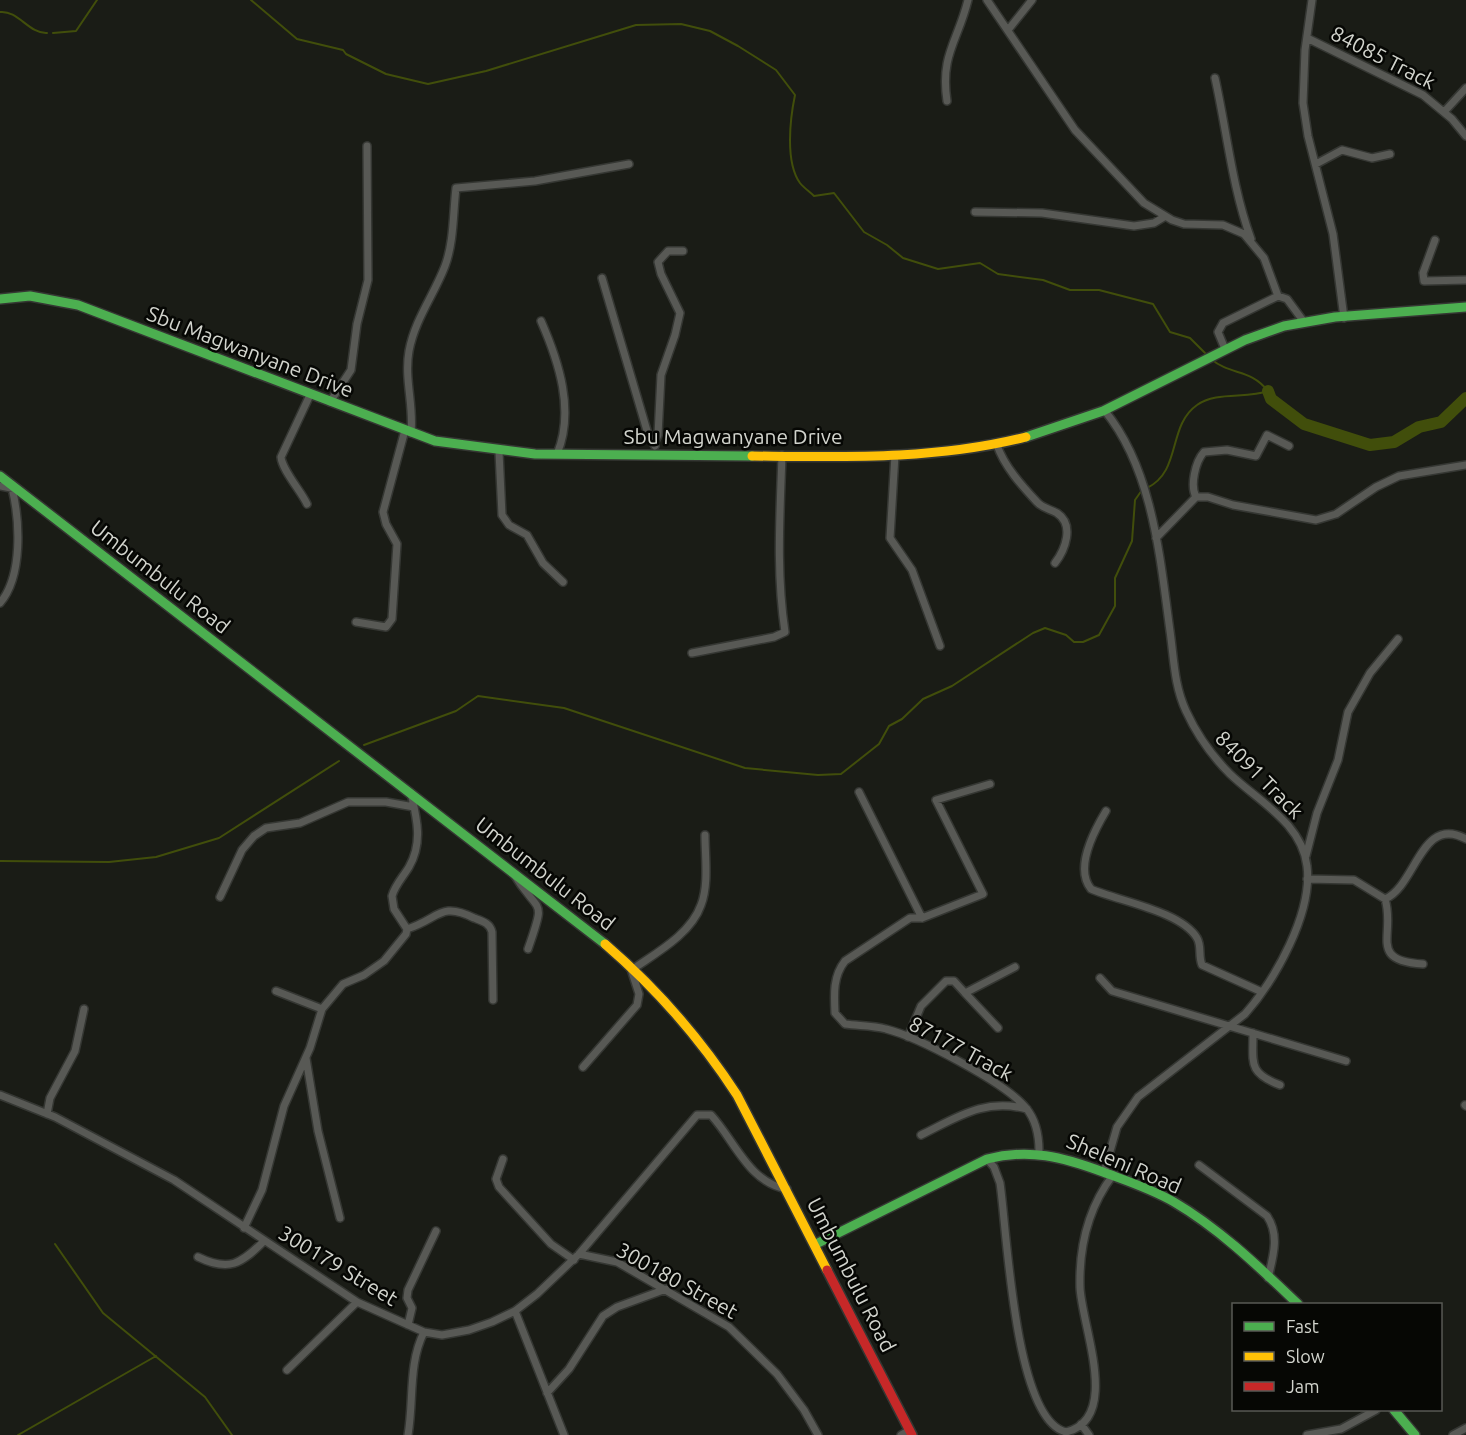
<svg xmlns="http://www.w3.org/2000/svg" width="1466" height="1435" viewBox="0 0 1466 1435" font-family="Ubuntu,sans-serif">
  <style>
    .lines { fill: none; stroke-linecap: round; stroke-linejoin: round }
    .stream { stroke: #414e0b; stroke-width: 2 }
    .river { stroke: #414e0b; stroke-width: 12 }
    .street-casing { stroke: #353733; stroke-width: 10 }
    .fast-casing { stroke: #353733; stroke-width: 12 }
    .slow-casing { stroke: #353733; stroke-width: 12 }
    .jam-casing { stroke: #353733; stroke-width: 12 }
    .street { stroke: #585955; stroke-width: 7 }
    .fast { stroke: #4caf50; stroke-width: 9 }
    .slow { stroke: #ffc107; stroke-width: 9 }
    .jam { stroke: #c62828; stroke-width: 9 }
    .labels { text-anchor: middle; stroke-width: 5; stroke-linejoin: round; paint-order: stroke }
    .street-label { font-size: 21px; fill: #d2d4cd; stroke: #060704 }
  </style>
  <rect width="100%" height="100%" fill="#1a1c16"/>
  <g class="lines">
    <!-- stream -->
    <path class="stream" d="M251 0 297 39 343 50 346 54 386 74 428 84 486 71 636 25 681 24 710 31 738 46 776 70 795 95C790 119 785 162 800 183 804 188 810 192 814 196L834 193 864 232 887 245 903 258 938 269 980 263 998 274 1043 280 1070 290H1099L1153 304 1170 332 1190 338 1207 355
      M0 12C18 10 29 34 47 33
      M53 33 76 31 97 0
      M1147 488C1182 471 1167 426 1197 405 1216 391 1247 399 1268 391 1250 368 1231 376 1211 359
      M364 745 456 711 478 696 564 708 745 768 818 775 841 774 879 744 889 726 902 719 923 699 952 686 1033 633 1045 628 1066 635 1074 642H1083L1099 635 1115 606V578L1132 541 1135 500 1142 490
      M0 861 109 862 156 857 219 838 339 761
      M55 1244 103 1313 205 1397 232 1435
      M18 1435 156 1356"/>
    <!-- river -->
    <path class="river" d="M1268 391 1271 399 1304 424 1370 445 1394 442 1419 427 1441 422 1466 398"/>
    <!-- street casing -->
    <g class="street-casing">
      <path id="street" d="M987 0 1075 130 1144 203 1172 220 1184 224 1223 225 1244 234 1264 258 1278 296 1287 299 1304 322
        M1312 0 1305 50 1303 103 1308 136 1333 234 1344 318
        M1008 30 1032 0
        M1307 38 1423 95 1452 119 1466 136
        M1215 78C1227 132 1232 187 1251 239
        M947 101C940 55 958 41 968 0
        M1444 112 1466 88
        M1316 164 1342 150 1372 158 1390 154
        M975 212 1042 213 1134 226 1154 223 1164 217
        M1435 240 1423 273 1424 281 1466 280
        M602 278 648 434 655 446
        M541 321C559 362 575 411 557 454
        M1225 349 1218 332 1223 323 1278 296
        M330 402 351 370 357 324 368 280 367 146
        M411 433C414 405 404 379 409 351 415 319 434 295 445 266 454 242 453 213 456 188L535 181 629 164
        M654 444 658 435 661 375 675 335 680 313 661 274 658 262 668 251H683
        M997 445C1004 466 1022 486 1037 502 1042 508 1050 509 1057 513 1075 525 1065 550 1055 563
        M499 452 502 515 509 525 527 535 543 563 563 582
        M895 455 890 538 912 570 940 646
        M0 486 16 489
        M1196 497C1190 486 1195 462 1204 452L1227 450 1256 456 1267 435 1289 446
        M307 504C301 491 282 470 281 457L310 395
        M1156 538 1196 497H1208L1233 505 1316 520 1336 514 1376 487 1399 476 1466 465
        M0 603C23 576 20 521 12 488
        M356 622 386 627 392 619 397 544 386 524 383 512 405 430
        M692 653 774 637 785 632C776 572 780 515 782 455
        M990 784 936 800 983 894 922 918H910L845 961C833 976 834 994 835 1013L845 1024C859 1026 872 1025 886 1029 918 1037 1006 1083 1026 1108 1036 1120 1039 1136 1039 1151
        M859 792 922 918
        M1106 811C1094 831 1074 868 1091 889 1118 901 1181 911 1197 938 1202 946 1198 956 1202 965L1262 992
        M1306 856 1317 813 1338 760 1348 712 1370 673 1398 639
        M513 873C539 916 547 895 528 949
        M1307 879 1354 880 1385 899C1416 886 1421 814 1466 839
        M220 897 242 850 254 836 266 828 300 823 348 802H386L414 807
        M1385 899C1396 934 1367 961 1423 964
        M407 929C439 919 440 901 474 918 482 921 490 923 492 932L493 1000
        M633 969C656 953 691 934 701 905 709 885 705 857 705 835
        M1100 978 1112 991 1346 1061
        M276 991 322 1009
        M965 993 998 1028
        M1253 1033C1253 1063 1248 1073 1280 1085
        M908 1037 921 1006 946 981H954L965 993 1015 967
        M306 1058 318 1131 340 1218
        M583 1067 637 1005 639 994 630 966
        M0 1095 55 1117 174 1180 357 1302 424 1332 442 1335 469 1330 492 1322 515 1311 537 1294 579 1254 697 1115H711C735 1141 749 1183 787 1189
        M1465 1105 1466 1106
        M47 1114 50 1098 75 1051 84 1009
        M921 1135C958 1117 984 1098 1027 1109
        M503 1159 496 1179 499 1187 551 1244 574 1260
        M987 1159 994 1167 1000 1183C1007 1229 1014 1420 1066 1432 1122 1419 1081 1324 1080 1287 1079 1246 1088 1208 1113 1175
        M1199 1165 1267 1216C1280 1235 1273 1257 1268 1278
        M1104 1172 1117 1127 1138 1097 1245 1014C1275 980 1313 913 1307 866 1302 823 1258 801 1230 774 1211 755 1197 735 1186 711 1174 685 1174 659 1170 631 1160 558 1153 470 1105 411
        M244 1228 262 1190 284 1106 310 1048 322 1009 343 984 364 975 384 961 406 934 407 929 394 909 392 896C395 885 403 877 409 867 423 843 417 819 411 793
        M579 1254 617 1262 729 1327 777 1374 804 1410 818 1435
        M198 1257C229 1272 241 1264 264 1241
        M515 1311 564 1435
        M408 1325 412 1308 407 1298 408 1290 436 1231
        M287 1370 357 1302
        M547 1393 569 1369 603 1316 617 1307 666 1289
        M1081 1424 1089 1435
        M408 1435C414 1400 408 1364 424 1332
        M901 1435 910 1430
        M1307 1435 1341 1429 1376 1410
        M1453 1435 1466 1428"/>
    </g>
    <!-- fast casing -->
    <g class="fast-casing">
      <path id="fast" d="M0 299 30 296 78 305 435 441 535 454 752 456
        M1026 437 1103 411 1245 340 1284 326 1335 317 1466 307
        M0 476 605 944
        M816 1244 987 1159C1029 1148 1063 1157 1103 1172 1127 1181 1152 1189 1174 1202 1220 1229 1260 1268 1298 1304
        M1394 1410 1415 1435"/>
    </g>
    <!-- slow casing -->
    <g class="slow-casing">
      <path id="slow" d="M752 456C844 457 936 460 1026 437
        M605 944C656 988 700 1038 737 1095L827 1270"/>
    </g>
    <!-- jam casing -->
    <g class="jam-casing">
      <path id="jam" d="M827 1270 912 1435"/>
    </g>
    <!-- street -->
    <use href="#street" class="street"/>
    <!-- fast -->
    <use href="#fast" class="fast"/>
    <!-- slow -->
    <use href="#slow" class="slow"/>
    <!-- jam -->
    <use href="#jam" class="jam"/>
  </g>
  <g class="labels">
    <!-- street labels -->
    <g class="street-label">
      <text transform="translate(1383 58) rotate(27)" y="7">84085 Track</text>
      <text transform="translate(250 352) rotate(21)" y="7">Sbu Magwanyane Drive</text>
      <text x="733" y="444">Sbu Magwanyane Drive</text>
      <text transform="translate(160 577) rotate(38)" y="7">Umbumbulu Road</text>
      <text transform="translate(1259 775) rotate(45)" y="7">84091 Track</text>
      <text transform="translate(545 874) rotate(38)" y="7">Umbumbulu Road</text>
      <text transform="translate(961 1049) rotate(28)" y="7">87177 Track</text>
      <text transform="translate(1124 1164) rotate(23)" y="7">Sheleni Road</text>
      <text transform="translate(338 1266) rotate(31)" y="7">300179 Street</text>
      <text transform="translate(851 1275) rotate(63)" y="7">Umbumbulu Road</text>
      <text transform="translate(677 1281) rotate(29)" y="7">300180 Street</text>
    </g>
  </g>
  <!-- legend -->
  <rect x="1232" y="1303" width="210" height="108" fill="#060704" stroke="#585954" stroke-width="1.5"/>
  <rect x="1244" y="1322" width="30" height="9" fill="#4caf50" stroke="#585954" stroke-width="1.5"/>
  <text x="1286" y="1333" font-size="18" fill="#d2d4cd">Fast</text>
  <rect x="1244" y="1352" width="30" height="9" fill="#ffc107" stroke="#585954" stroke-width="1.5"/>
  <text x="1286" y="1363" font-size="18" fill="#d2d4cd">Slow</text>
  <rect x="1244" y="1382" width="30" height="9" fill="#c62828" stroke="#585954" stroke-width="1.5"/>
  <text x="1286" y="1393" font-size="18" fill="#d2d4cd">Jam</text>
</svg>
